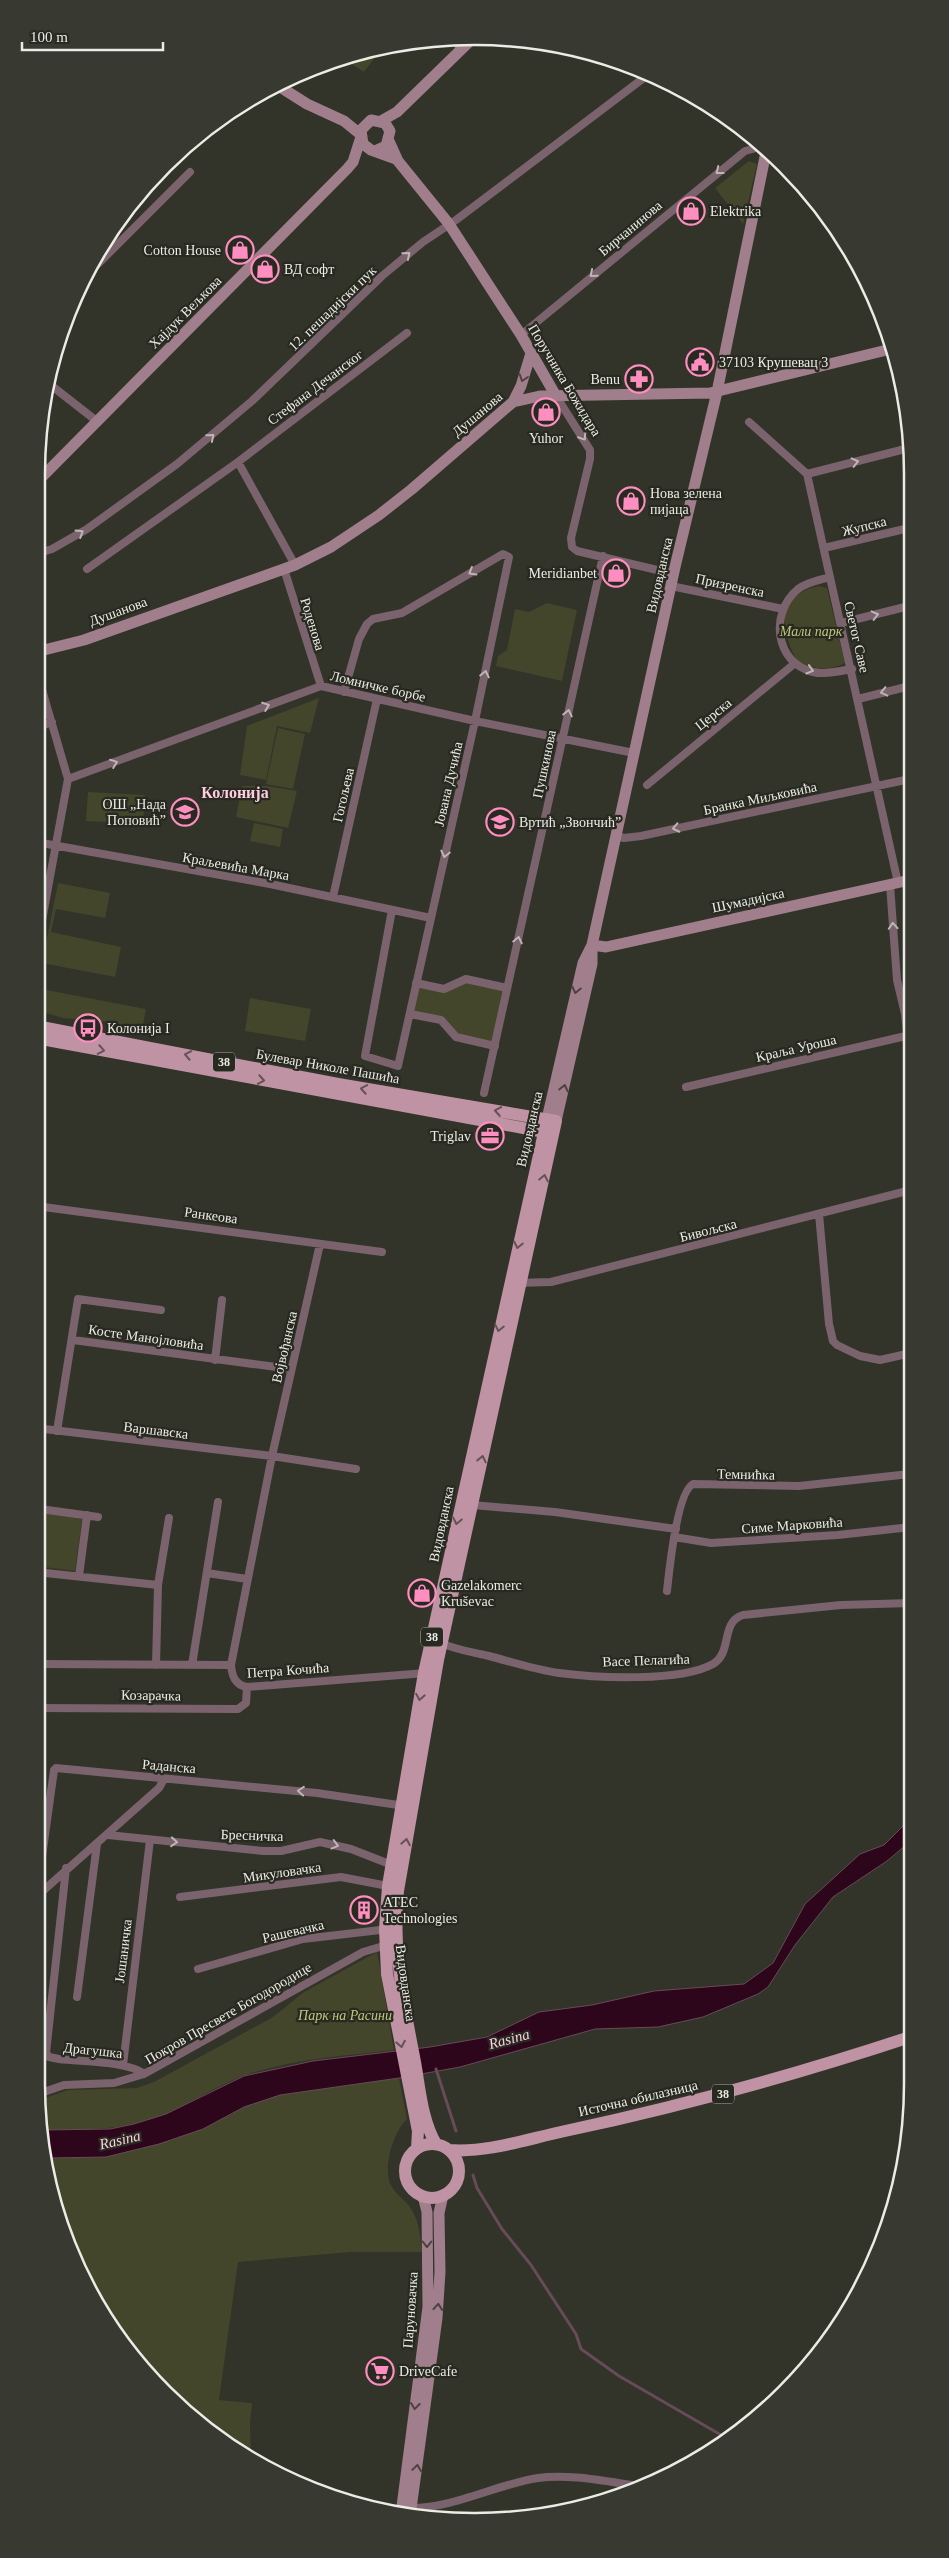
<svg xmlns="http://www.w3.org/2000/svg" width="949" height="2558" viewBox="0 0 949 2558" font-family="'Times New Roman',serif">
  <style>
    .green { fill: #43462a }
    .water { fill: #2e061b; stroke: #674b58 }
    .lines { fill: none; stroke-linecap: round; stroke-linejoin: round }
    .stream { stroke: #674b58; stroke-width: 3 }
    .street { stroke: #7a636c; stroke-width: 8 }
    .secondary { stroke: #a17e8b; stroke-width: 11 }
    .primary { stroke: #bf92a4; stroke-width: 12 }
    .oneway { stroke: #beb5b5 }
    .oneway2 { stroke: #4c4240 }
    .oneway3 { stroke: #645355 }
    .labels { text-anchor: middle; stroke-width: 4.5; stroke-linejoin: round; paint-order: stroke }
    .shield { fill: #282920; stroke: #b0b2aa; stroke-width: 1 }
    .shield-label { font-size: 12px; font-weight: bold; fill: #ebece5 }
    .poi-label { font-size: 14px; fill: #ebece5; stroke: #282920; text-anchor: start }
    .street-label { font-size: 14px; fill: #ebece5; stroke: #282920 }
    .park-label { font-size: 14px; font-style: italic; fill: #bfc77b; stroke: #282920 }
    .water-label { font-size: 15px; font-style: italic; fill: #fecde0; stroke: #282920 }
    .quarter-label { font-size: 16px; font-weight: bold; fill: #fecde0; stroke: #282920 }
    .rim { fill: none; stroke: #ebece5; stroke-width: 2.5 }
  </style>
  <rect width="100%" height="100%" fill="#323329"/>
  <!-- green -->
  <path class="green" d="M382 48 364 72 342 58Z
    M749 161 757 164 743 224 715 188Z
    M819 586 827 588 845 663C830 671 814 669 799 663 779 633 776 594 819 586Z
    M547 603 577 610 562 681 496 666 498 656 507 650 515 609 529 612Z
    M319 698 310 733 277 726 266 780 240 775 247 726Z
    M278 728 305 734 293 789 266 784Z
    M242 786H267L297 791 288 828 236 817Z
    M88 792 145 795 143 824 86 821Z
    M254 823 283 829 280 847 250 841Z
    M58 883 110 893 105 918 56 909 51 932 121 947 115 977 42 963Z
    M466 979 507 988 495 1046 456 1037 441 1020 410 1014 416 983 444 989Z
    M36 988 146 1009 141 1036 109 1022 63 1018 36 1010Z
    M250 998 311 1009 305 1041 245 1031Z
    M44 1513 82 1519 75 1571 36 1566Z
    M377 1952 394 2050C344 2056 291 2059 243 2076 217 2086 193 2101 168 2113 129 2130 86 2130 44 2130L39 2100 68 2090 137 2088 154 2082 273 2017 304 1992Z
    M399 2078 407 2119C394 2130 381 2171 392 2187 398 2197 409 2202 414 2214 420 2226 420 2239 422 2252H350L238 2262 219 2400 252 2403 250 2422 251 2459 145 2372 95 2302 60 2225 49 2158 106 2157 203 2129 244 2107 280 2095Z"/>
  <!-- water -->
  <path class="water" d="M912 1817V1840L887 1861 833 1897 795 1945 768 1987 758 1994 703 2017 658 2027 595 2029 460 2067 399 2078 280 2095 244 2107 203 2129 159 2144 106 2157 49 2158 44 2130 110 2129 134 2124 166 2114 244 2076 313 2061 430 2047 487 2037 539 2012 592 2005 654 1991 744 1984 773 1963 805 1904 860 1854 884 1845Z"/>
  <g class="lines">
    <!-- stream -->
    <path class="stream" d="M436 2069 456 2131
      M473 2175 477 2188 502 2229 531 2265 576 2334 581 2349 619 2376 728 2439"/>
    <!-- street -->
    <path class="street" d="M450 39 462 48
      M81 281 190 172
      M521 335 745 151 760 147
      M48 383 98 422
      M556 396 590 450V459L571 538 572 547 577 551 674 574
      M749 422 807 474 898 883
      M238 462 295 565
      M807 474 909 448
      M824 548 909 528
      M36 554 52 549 87 529 177 464 252 401 382 276 423 242 456 220 645 77
      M87 569 238 462 407 333
      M284 569 321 686
      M830 577C819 580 807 582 798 589 769 613 775 663 813 672 825 675 839 671 852 669
      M671 586 783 609
      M841 623 909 606
      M36 669 68 779 36 953
      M344 692 359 639 367 624 373 619 402 613 503 554 509 557 475 721 398 1066 365 1056 392 910
      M858 699 910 686
      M36 728 52 722
      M68 779 321 686 475 721 634 753
      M647 785 794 664
      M616 836 624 838 641 836 910 779
      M36 842 270 884 431 918
      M890 885 897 980 905 1014 910 1061
      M333 897 377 699
      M416 983 444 989 466 979 507 988
      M410 1014 441 1020 456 1037 495 1046
      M686 1087 910 1035
      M484 1093 603 556
      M36 1206 382 1252
      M819 1214 829 1324 833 1341 837 1345 860 1356 880 1360 911 1353
      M320 1244 272 1456 231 1665C232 1676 235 1685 247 1687L426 1673
      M517 1283 551 1282 911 1190
      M73 1340 291 1369
      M215 1360 222 1300
      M36 1428 272 1456 356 1469
      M57 1431 78 1299 161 1310
      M472 1505 555 1512 676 1529
      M40 1509 98 1517
      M674 1537 711 1543 838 1535 911 1527
      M36 1539 42 1491
      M36 1572 158 1585
      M207 1573 247 1579
      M79 1576 87 1515
      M667 1591C669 1572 677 1492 693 1484L799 1486 910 1474
      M441 1643C456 1650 473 1652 489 1656 512 1662 536 1670 559 1673 597 1678 681 1682 713 1664 733 1652 720 1622 743 1615L841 1605 912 1603
      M36 1664 231 1665
      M156 1665 158 1585 169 1518
      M192 1665 218 1502
      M36 1708 238 1709 246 1703 247 1687
      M108 1835 263 1851H281L320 1842 351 1849 392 1865
      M66 1868 46 2053 49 2057 59 2059C81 2062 128 2061 144 2074
      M36 1897 159 1788 164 1779
      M180 1897 341 1877 388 1886
      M36 1900 54 1770 56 1768 317 1793 405 1806
      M198 1969 303 1939 389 1929
      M77 1997 97 1844
      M123 2065 150 1840
      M38 2094 64 2085 114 2083 144 2074 363 1952 390 1944
      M407 2508C449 2510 497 2484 538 2478 570 2473 613 2483 646 2487"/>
    <!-- secondary -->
    <path class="secondary" d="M277 85 307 104 344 121 360 134
      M381 121 397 112 473 38
      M389 141 398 161 449 224 521 335 556 396
      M377 150 386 146 390 131 385 123 371 120 361 130 363 144 371 150 396 159
      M513 402 521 386 531 353
      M36 483 347 169 353 162 360 140
      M36 652 84 640 295 565 331 547 379 515 412 489 513 402 540 396 710 393 891 349
      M592 945 606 947 910 880
      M547 1119 583 963 592 945
      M556 1121 592 964V945L675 567 717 392 766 152
      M401 2514 428 2307 427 2212 423 2196
      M410 2516 437 2318 440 2272 439 2213 443 2195"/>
    <!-- primary -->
    <path class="primary" d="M36 1026 338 1084 556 1121 438 1660 398 1891C392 1950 404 2005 415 2062 420 2090 422 2120 436 2144
      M36 1038 550 1133
      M405 2171a27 27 0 1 1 54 0a27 27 0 1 1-54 0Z
      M417 2148 418 2131 387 1974 385 1929 388 1886 424 1673 547 1119
      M449 2150C488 2153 527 2139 565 2131 683 2106 798 2074 913 2036"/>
  </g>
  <!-- one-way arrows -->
  <defs><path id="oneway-chevron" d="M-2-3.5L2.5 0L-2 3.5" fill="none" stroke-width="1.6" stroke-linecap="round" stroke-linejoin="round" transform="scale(1.25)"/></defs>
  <g class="oneway">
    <use href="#oneway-chevron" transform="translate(719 171) rotate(142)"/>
    <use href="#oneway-chevron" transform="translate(407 255) rotate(-40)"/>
    <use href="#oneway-chevron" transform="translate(593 274) rotate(140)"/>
    <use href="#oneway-chevron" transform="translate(211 437) rotate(-40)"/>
    <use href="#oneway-chevron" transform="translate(583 437) rotate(57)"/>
    <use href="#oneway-chevron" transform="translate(855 462) rotate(-14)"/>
    <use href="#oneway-chevron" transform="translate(80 533) rotate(-32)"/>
    <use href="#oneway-chevron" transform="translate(472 572) rotate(149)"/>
    <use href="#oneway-chevron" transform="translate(875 615) rotate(-14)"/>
    <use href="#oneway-chevron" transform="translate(810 670) rotate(17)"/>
    <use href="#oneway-chevron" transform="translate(485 674) rotate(-78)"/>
    <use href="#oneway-chevron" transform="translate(884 692) rotate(167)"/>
    <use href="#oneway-chevron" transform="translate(266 706) rotate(-21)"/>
    <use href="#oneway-chevron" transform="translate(568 713) rotate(-78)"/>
    <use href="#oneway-chevron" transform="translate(114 763) rotate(-21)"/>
    <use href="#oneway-chevron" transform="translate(676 828) rotate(168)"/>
    <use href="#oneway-chevron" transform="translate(445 854) rotate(103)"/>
    <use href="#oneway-chevron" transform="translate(893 926) rotate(-94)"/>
    <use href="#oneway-chevron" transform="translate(518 940) rotate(-78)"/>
    <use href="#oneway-chevron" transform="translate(301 1791) rotate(-175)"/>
    <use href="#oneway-chevron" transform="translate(174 1842) rotate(5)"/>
    <use href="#oneway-chevron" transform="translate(335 1845) rotate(15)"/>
  </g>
  <g class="oneway2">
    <use href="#oneway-chevron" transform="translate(523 378) rotate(108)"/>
    <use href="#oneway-chevron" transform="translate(576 990) rotate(103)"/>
    <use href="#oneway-chevron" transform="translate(564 1088) rotate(-77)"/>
    <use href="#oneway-chevron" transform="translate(427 2244) rotate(90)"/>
    <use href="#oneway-chevron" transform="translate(438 2307) rotate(-85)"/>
    <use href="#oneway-chevron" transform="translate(415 2406) rotate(97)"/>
    <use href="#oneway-chevron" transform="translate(417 2468) rotate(-82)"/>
  </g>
  <g class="oneway3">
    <use href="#oneway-chevron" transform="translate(101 1050) rotate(11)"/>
    <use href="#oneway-chevron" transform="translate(188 1055) rotate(-169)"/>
    <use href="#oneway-chevron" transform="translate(261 1080) rotate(10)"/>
    <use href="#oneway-chevron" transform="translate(364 1089) rotate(-170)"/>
    <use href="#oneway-chevron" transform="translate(498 1111) rotate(-170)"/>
    <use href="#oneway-chevron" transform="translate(544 1178) rotate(-78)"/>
    <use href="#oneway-chevron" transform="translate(518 1245) rotate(103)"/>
    <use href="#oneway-chevron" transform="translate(499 1328) rotate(102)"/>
    <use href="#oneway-chevron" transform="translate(482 1459) rotate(-78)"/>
    <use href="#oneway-chevron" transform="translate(457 1521) rotate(102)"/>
    <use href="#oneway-chevron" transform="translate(420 1697) rotate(100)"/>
    <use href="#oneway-chevron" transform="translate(406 1842) rotate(-80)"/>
    <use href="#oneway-chevron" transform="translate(401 2044) rotate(79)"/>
  </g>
  <!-- icons -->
  <defs>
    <g id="shop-ring" transform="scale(1.4375)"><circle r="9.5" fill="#282920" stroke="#fd8ebf" stroke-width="1.5"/><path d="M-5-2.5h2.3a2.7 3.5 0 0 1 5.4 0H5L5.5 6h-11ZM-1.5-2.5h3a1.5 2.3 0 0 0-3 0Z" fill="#fd8ebf"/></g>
    <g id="civic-ring" transform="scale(1.4375)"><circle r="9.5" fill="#282920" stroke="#fd8ebf" stroke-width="1.5"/><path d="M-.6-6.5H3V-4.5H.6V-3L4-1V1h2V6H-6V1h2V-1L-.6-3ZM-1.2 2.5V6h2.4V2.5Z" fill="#fd8ebf"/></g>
    <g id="pharmacy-ring" transform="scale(1.4375)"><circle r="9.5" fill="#282920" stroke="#fd8ebf" stroke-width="1.5"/><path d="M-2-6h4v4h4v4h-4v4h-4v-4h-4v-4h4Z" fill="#fd8ebf"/></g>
    <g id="school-ring" transform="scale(1.4375)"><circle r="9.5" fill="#282920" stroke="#fd8ebf" stroke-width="1.5"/><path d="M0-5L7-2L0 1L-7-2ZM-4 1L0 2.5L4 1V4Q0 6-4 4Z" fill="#fd8ebf"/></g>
    <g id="bus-ring" transform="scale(1.4375)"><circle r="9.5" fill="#282920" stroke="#fd8ebf" stroke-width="1.5"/><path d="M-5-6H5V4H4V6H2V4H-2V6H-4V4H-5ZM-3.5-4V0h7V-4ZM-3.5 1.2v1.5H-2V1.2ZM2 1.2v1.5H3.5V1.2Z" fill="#fd8ebf"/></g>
    <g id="office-ring" transform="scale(1.4375)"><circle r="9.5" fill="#282920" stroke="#fd8ebf" stroke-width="1.5"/><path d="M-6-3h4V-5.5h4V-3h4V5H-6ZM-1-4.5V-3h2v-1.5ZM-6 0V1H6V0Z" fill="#fd8ebf"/></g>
    <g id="building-ring" transform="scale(1.4375)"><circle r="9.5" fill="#282920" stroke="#fd8ebf" stroke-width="1.5"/><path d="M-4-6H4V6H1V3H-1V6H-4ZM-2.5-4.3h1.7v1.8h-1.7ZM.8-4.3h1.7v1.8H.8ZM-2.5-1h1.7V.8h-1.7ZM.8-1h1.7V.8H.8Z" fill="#fd8ebf"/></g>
    <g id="supermarket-ring" transform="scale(1.4375)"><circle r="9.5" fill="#282920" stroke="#fd8ebf" stroke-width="1.5"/><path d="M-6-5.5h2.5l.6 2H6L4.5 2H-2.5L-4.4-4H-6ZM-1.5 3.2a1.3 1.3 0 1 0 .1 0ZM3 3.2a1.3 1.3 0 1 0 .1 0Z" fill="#fd8ebf"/></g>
  </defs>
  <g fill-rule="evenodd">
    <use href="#shop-ring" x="691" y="211"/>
    <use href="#shop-ring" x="240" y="250"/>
    <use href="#shop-ring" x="265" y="269"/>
    <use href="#civic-ring" x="700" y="362"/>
    <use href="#pharmacy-ring" x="639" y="379"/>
    <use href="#shop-ring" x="546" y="412"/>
    <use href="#shop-ring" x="631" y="501"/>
    <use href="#shop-ring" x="616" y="573"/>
    <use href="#school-ring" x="185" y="812"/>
    <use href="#school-ring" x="500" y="822"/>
    <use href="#bus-ring" x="88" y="1028"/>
    <use href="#office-ring" x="490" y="1136"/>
    <use href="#shop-ring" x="422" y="1593"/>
    <use href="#building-ring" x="364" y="1910"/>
    <use href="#supermarket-ring" x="380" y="2371"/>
  </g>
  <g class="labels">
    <!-- shield labels -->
    <g class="shield">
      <rect x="213" y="1052.5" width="22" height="19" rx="4"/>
      <rect x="421" y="1627.5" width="22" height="19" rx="4"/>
      <rect x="712" y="2084.5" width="22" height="19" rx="4"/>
    </g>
    <g class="shield-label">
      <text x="224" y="1066">38</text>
      <text x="432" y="1641">38</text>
      <text x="723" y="2098">38</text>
    </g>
    <!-- poi labels -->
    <g class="poi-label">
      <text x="710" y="216">Elektrika</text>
      <text x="221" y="255" text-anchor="end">Cotton House</text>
      <text x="284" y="274">ВД софт</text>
      <text x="719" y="367">37103 Крушевац 3</text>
      <text x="620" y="384" text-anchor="end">Benu</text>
      <text x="546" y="443" text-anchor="middle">Yuhor</text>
      <text x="650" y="498">Нова зелена<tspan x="650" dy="16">пијаца</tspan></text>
      <text x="597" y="578" text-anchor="end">Meridianbet</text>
      <text x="166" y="809" text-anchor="end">ОШ „Нада<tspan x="166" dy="16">Поповић”</tspan></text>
      <text x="519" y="827">Вртић „Звончић”</text>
      <text x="107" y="1033">Колонија I</text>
      <text x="471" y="1141" text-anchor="end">Triglav</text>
      <text x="441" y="1590">Gazelakomerc<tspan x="441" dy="16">Kruševac</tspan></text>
      <text x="383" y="1907">ATEC<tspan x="383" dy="16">Technologies</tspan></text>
      <text x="399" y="2376">DriveCafe</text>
    </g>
    <!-- street labels -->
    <g class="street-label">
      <text transform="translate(630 228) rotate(-40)" y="5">Бирчанинова</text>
      <text transform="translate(332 308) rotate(-44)" y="5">12. пешадијски пук</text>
      <text transform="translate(185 312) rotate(-45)" y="5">Хајдук Вељкова</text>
      <text transform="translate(565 380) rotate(59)" y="5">Поручника Божидара</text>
      <text transform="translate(315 387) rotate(-37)" y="5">Стефана Дечанског</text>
      <text transform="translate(477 414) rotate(-40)" y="5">Душанова</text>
      <text transform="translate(864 526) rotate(-14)" y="5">Жупска</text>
      <text transform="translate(659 575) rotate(-77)" y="5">Видовданска</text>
      <text transform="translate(730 585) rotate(12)" y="5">Призренска</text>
      <text transform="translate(118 611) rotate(-20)" y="5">Душанова</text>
      <text transform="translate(313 624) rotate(73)" y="5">Роденова</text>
      <text transform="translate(857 637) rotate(77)" y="5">Светог Саве</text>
      <text transform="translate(378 686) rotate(13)" y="5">Ломничке борбе</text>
      <text transform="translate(713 714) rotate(-39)" y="5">Церска</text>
      <text transform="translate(544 764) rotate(-78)" y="5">Пушкинова</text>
      <text transform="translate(448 784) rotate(-77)" y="5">Јована Дучића</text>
      <text transform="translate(343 795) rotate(-77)" y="5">Гогољева</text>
      <text transform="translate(760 798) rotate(-12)" y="5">Бранка Миљковића</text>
      <text transform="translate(236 866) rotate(10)" y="5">Краљевића Марка</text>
      <text transform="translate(748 900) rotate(-12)" y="5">Шумадијска</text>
      <text transform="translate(796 1048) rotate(-13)" y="5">Краља Уроша</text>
      <text transform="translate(328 1066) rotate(10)" y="5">Булевар Николе Пашића</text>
      <text transform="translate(529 1129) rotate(-77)" y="5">Видовданска</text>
      <text transform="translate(211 1215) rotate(8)" y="5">Ранкеова</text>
      <text transform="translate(708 1230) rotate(-14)" y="5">Бивољска</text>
      <text transform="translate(146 1337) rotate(8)" y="5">Косте Манојловића</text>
      <text transform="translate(284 1347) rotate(-77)" y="5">Војвођанска</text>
      <text transform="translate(156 1430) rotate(7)" y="5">Варшавска</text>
      <text transform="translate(746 1474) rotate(1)" y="5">Темнићка</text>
      <text transform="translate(441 1524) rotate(-78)" y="5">Видовданска</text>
      <text transform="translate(792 1525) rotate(-4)" y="5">Симе Марковића</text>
      <text transform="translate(646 1660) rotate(-2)" y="5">Васе Пелагића</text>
      <text transform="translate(288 1670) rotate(-4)" y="5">Петра Кочића</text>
      <text transform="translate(151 1695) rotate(1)" y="5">Козарачка</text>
      <text transform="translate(169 1766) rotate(5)" y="5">Раданска</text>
      <text transform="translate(252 1835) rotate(2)" y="5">Бресничка</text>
      <text transform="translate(282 1872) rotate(-8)" y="5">Микуловачка</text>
      <text transform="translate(293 1931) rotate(-13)" y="5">Рашевачка</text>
      <text transform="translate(123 1951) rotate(-83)" y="5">Јошаничка</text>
      <text transform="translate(406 1983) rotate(82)" y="5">Видовданска</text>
      <text transform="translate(228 2013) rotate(-30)" y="5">Покров Пресвете Богодородице</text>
      <text transform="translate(93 2050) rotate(6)" y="5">Драгушка</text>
      <text transform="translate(638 2098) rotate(-13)" y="5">Источна обилазница</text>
      <text transform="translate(410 2310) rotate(-86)" y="5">Паруновачка</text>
    </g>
    <!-- park labels -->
    <g class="park-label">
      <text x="811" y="636">Мали парк</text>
      <text x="345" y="2020">Парк на Расини</text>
    </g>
    <!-- water labels -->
    <g class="water-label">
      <text transform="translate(509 2039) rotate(-15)" y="5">Rasina</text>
      <text transform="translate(120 2140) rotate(-13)" y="5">Rasina</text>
    </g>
    <!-- quarter labels -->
    <g class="quarter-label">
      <text x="235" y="798">Колонија</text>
    </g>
  </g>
  <!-- crop -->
  <path d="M0 0H949V2558H0ZM474 45H475A429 429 0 0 1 904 474V2084A429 429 0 0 1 475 2513H474A429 429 0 0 1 45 2084V474A429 429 0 0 1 474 45Z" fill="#383930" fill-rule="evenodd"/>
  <path class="rim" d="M474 45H475A429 429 0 0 1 904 474V2084A429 429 0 0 1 475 2513H474A429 429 0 0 1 45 2084V474A429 429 0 0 1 474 45Z"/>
  <!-- scale -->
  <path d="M22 42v8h141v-8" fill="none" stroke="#ebece5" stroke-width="2.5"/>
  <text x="30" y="42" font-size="15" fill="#ebece5" stroke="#282920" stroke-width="4" paint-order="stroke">100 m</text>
</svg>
